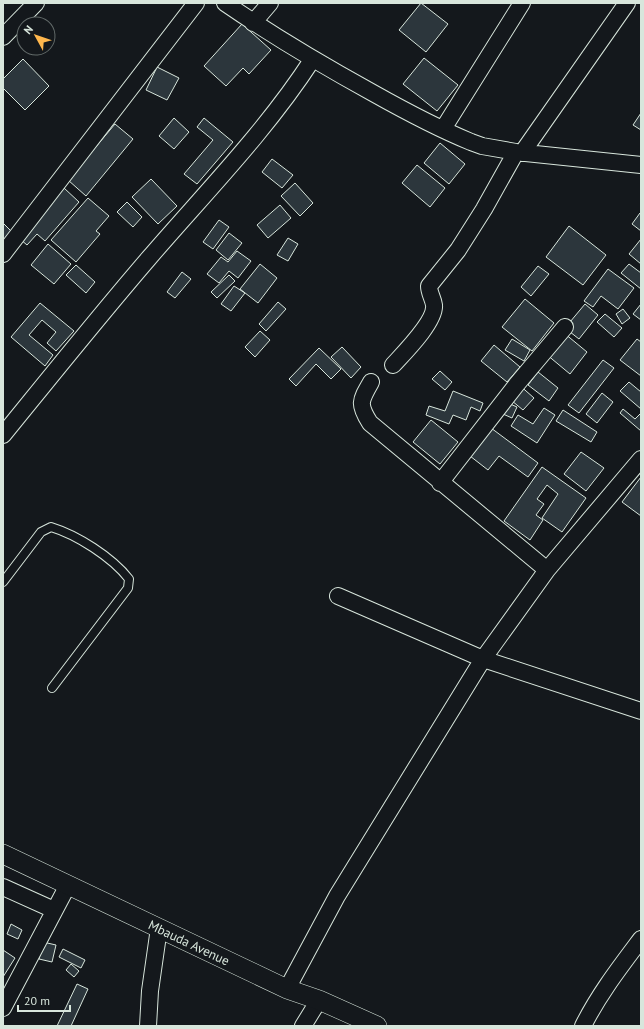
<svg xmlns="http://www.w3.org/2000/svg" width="644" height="1029" viewBox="0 0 644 1029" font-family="'PT Sans',sans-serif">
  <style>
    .building { fill: #2c363c; stroke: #d8e6dc }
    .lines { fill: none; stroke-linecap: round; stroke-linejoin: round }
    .service-casing { stroke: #d8e6dc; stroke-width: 10 }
    .minor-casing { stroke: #d8e6dc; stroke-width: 18 }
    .tertiary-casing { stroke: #d8e6dc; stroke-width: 20 }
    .service { stroke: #14181c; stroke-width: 8 }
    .minor { stroke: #14181c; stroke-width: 16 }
    .tertiary { stroke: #14181c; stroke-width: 19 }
    .labels { text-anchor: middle; stroke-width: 3; stroke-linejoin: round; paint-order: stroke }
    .street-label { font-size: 13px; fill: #d8e6dc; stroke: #14181c }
  </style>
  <rect width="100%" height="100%" fill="#14181c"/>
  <!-- building -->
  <path class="building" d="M421 3 448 24 426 52 399 30Z
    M242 24 271 50 249 74 243 68 226 86 204 66Z
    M424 58 458 85 437 111 403 84Z
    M23 59 49 86 25 110 3 88V79Z
    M157 67 179 78 167 100 146 90Z
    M641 113V130L633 125Z
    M174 118 189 132 174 149 159 136Z
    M204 118 233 142 197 184 184 174 213 140 197 127Z
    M115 124 133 139 86 196 68 180Z
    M440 143 465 164 449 184 424 163Z
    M272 159 293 175 282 188 262 172Z
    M417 165 445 188 430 207 402 183Z
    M151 179 177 206 158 224 132 197Z
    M295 183 313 203 300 216 281 196Z
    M64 188 79 202 45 241 37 234 27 245 20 239Z
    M88 198 109 216 96 231 100 234 76 262 51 240Z
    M127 202 142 217 133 227 117 212Z
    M280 205 291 218 268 238 257 225Z
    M640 213 641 214V231L632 224Z
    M219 220 229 227 213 249 203 242Z
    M3 223 13 233 3 242Z
    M569 226 606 255 583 285 546 257Z
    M229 233 242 243 228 260 216 250Z
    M288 238 298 244 288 261 277 255Z
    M641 239V264L629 254Z
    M48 244 71 264 54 284 31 265Z
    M237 251 251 261 238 278 229 271 219 283 207 274 221 257 228 262Z
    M260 264 277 278 258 303 240 289Z
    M629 264 641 273V289L621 273Z
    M76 265 95 282 86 293 66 275Z
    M538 266 549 274 531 296 521 287Z
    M608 269 634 288 618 309 601 296 593 307 584 301Z
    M182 272 191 279 175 298 167 292Z
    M229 275 235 281 217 298 211 292Z
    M234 286 245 293 231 311 221 304Z
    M525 299 554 323 532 351 502 327Z
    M278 302 286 309 266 331 259 324Z
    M40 303 74 331 56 351 47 343 56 332 42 320 29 335 53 355 45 366 11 337Z
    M585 304 598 315 579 339 565 328Z
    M641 304V320L633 314Z
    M623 309 630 318 622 324 616 314Z
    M605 314 622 328 614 337 597 322Z
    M260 331 270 340 255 357 245 347Z
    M564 333 587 352 570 374 546 354Z
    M512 339 530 350 524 361 505 350Z
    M637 339 641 342V376L620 360Z
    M494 345 520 367 507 382 481 361Z
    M342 347 361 367 351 378 331 357Z
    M319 348 341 369 331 379 316 364 296 386 289 379Z
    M603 360 614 368 579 413 568 405Z
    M440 371 452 382 445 390 432 379Z
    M538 372 558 388 549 401 528 385Z
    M629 382 641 392V409L620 391Z
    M517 383 534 398 523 410 506 396Z
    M453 391 483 403 480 411 471 407 466 420 453 415 449 424 426 415 429 406 445 411Z
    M602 393 613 402 597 423 586 414Z
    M508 403 517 407 512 418 503 414Z
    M544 408 555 415 537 443 511 426 518 415 533 424Z
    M623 409 635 419 641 413V431L620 413Z
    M563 410 597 432 591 442 556 421Z
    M431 420 458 442 440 464 413 442Z
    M491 428 538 463 528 477 499 456 488 470 470 456Z
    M581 452 604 468 586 491 564 474Z
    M542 467 586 498 562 532 542 518 558 494 547 485 537 499 544 504 536 515 543 520 530 540 504 521Z
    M641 477V516L622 502Z
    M11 924 22 930 18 939 7 934Z
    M43 942 56 945 52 962 39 959Z
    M63 949 85 960 81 968 59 957Z
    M3 950 15 958 3 977Z
    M71 964 79 971 74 977 66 970Z
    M77 984 88 989 71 1026H57Z"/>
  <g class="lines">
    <!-- service casing -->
    <g class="service-casing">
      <path id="service" d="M3 582 41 532 51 527C77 535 112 557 129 579L128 588 52 688"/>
    </g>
    <!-- minor casing -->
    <g class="minor-casing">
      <path id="minor" d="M225 3C273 36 322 65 373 93 405 111 437 128 471 142L482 146 516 152 641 165
        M253 23 270 3
        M3 37 36 3
        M443 129 522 3
        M522 153 627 3
        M3 254 196 3
        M393 365C404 353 436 321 434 305 433 298 429 293 429 286L458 250 484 209 516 152
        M371 382C360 401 358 404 370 423L547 570
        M3 435C51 376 99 316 149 258 204 194 266 131 312 60
        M440 483 517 384 565 327
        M338 596 483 659 641 711
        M3 887 54 910
        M287 989 337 896 483 659 547 570 641 459
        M3 1008 68 885
        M148 1026 150 991 159 928
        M303 1026 319 1000
        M583 1026C599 994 620 967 641 939"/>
    </g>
    <!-- tertiary casing -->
    <g class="tertiary-casing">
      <g id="tertiary">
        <path id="s1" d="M3 854 287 989 319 1000 377 1026"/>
      </g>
    </g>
    <!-- service -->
    <use href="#service" class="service"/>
    <!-- minor -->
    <use href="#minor" class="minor"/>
    <!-- tertiary -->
    <use href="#tertiary" class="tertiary"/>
  </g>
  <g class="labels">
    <!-- street labels -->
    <g class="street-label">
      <text dy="5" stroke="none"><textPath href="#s1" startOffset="206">Mbauda Avenue</textPath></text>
    </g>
  </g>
  <!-- border -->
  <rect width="644" height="1029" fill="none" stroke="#d8e6dc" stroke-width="8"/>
  <!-- north arrow -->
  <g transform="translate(36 36) rotate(310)"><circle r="19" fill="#14181c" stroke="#626a69"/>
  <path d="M0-3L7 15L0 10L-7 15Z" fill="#ffb74d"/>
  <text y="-6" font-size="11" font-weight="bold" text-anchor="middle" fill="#d8e6dc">N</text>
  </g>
  <!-- scale -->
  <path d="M18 1005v6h52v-6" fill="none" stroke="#d8e6dc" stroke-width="2"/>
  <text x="24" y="1005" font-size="12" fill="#d8e6dc" stroke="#14181c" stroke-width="3" paint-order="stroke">20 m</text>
</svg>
